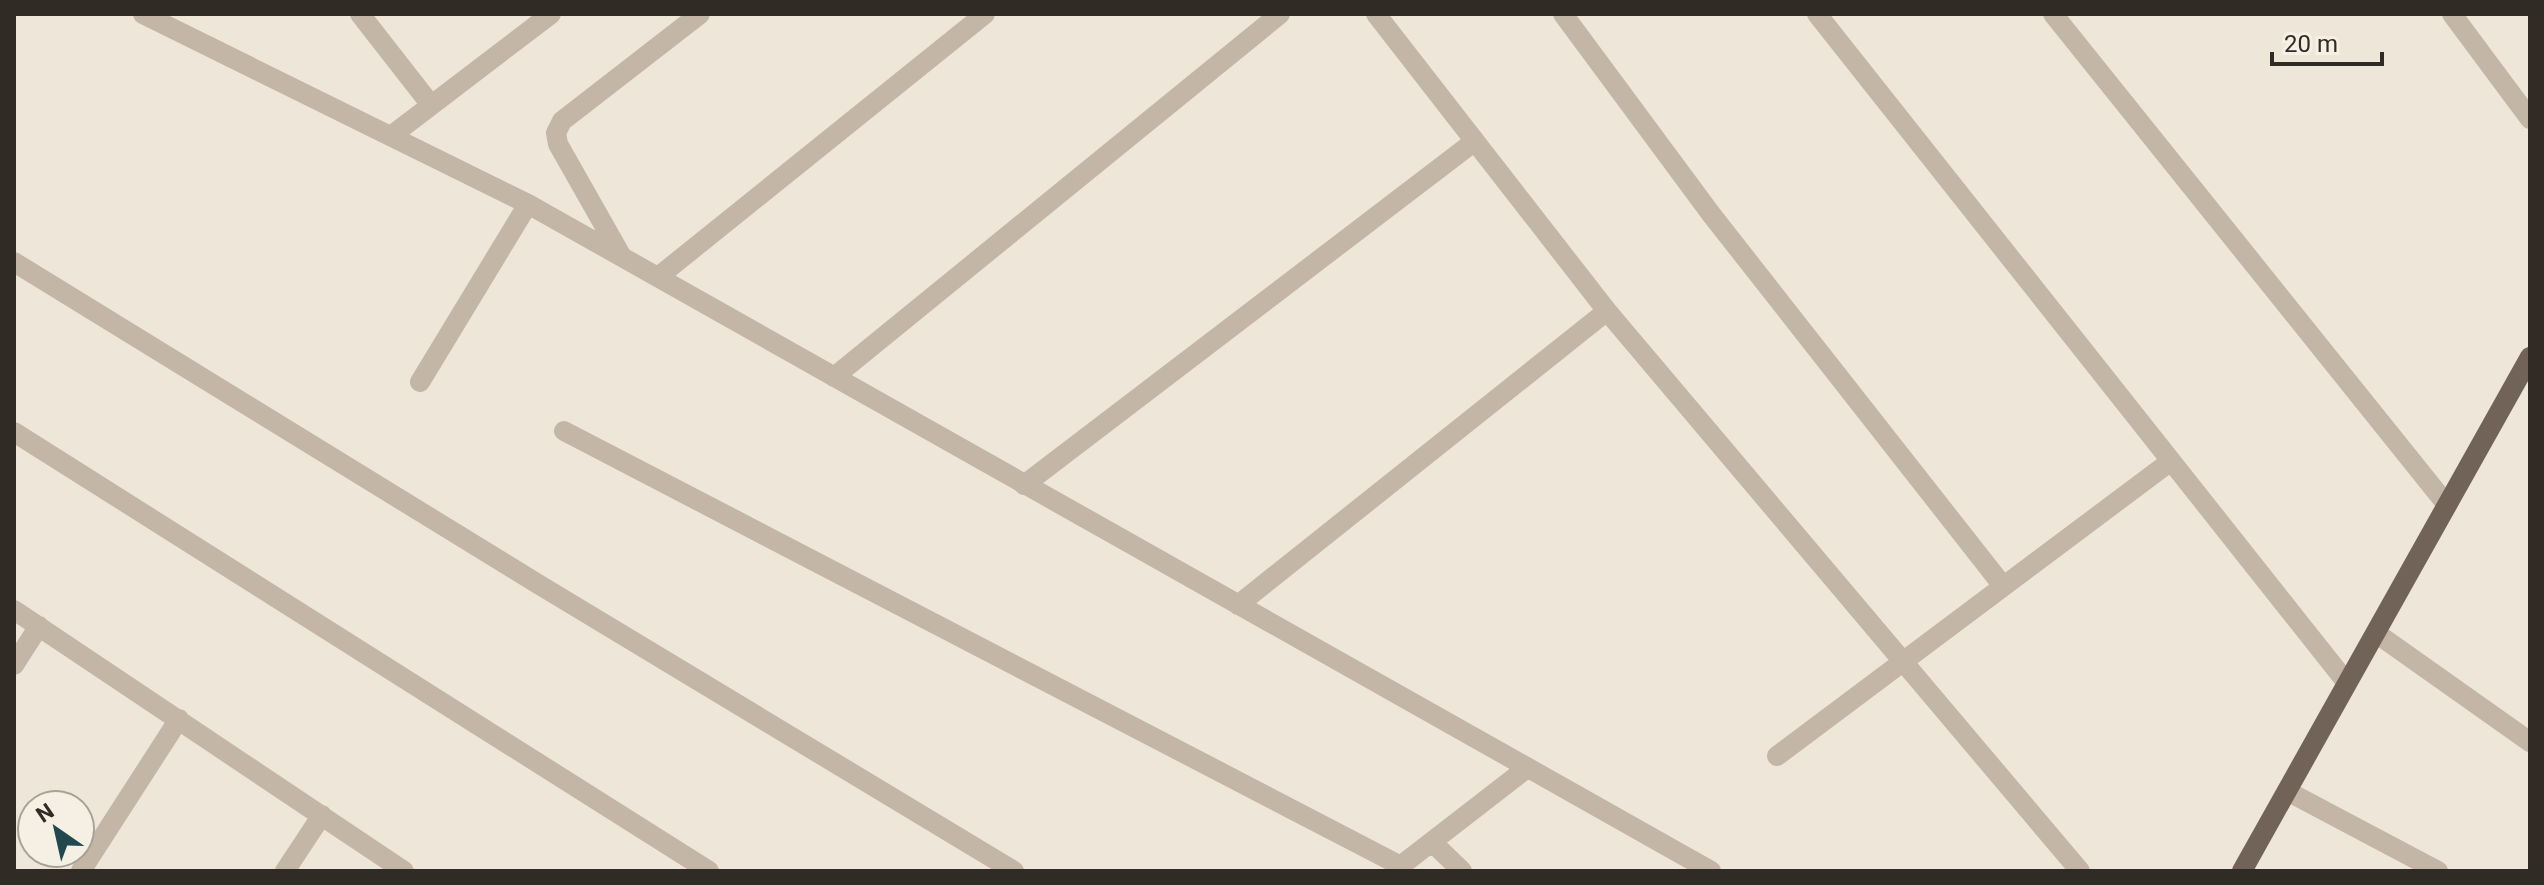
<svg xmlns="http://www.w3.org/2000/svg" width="2544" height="885" viewBox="0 0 2544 885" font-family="Roboto,sans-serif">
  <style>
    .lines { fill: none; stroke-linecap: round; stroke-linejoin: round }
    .minor { stroke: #c4b6a6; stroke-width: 20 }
    .major { stroke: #726359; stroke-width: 20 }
  </style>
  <rect width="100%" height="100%" fill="#eee6d9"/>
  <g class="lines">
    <!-- minor -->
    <path class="minor" d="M143 14 528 204 1711 871
      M360 14 431 105
      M1376 14 1607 311 2080 871
      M1563 14 1711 214 2003 586
      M1817 14 2347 683
      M2053 14 2447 505
      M2452 14 2530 119
      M391 136 551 14
      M622 257 558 144 556 133 562 121 700 14
      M14 262 538 584 1014 871
      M658 277 985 14
      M834 377 1280 14
      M420 382 528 204
      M564 431 1401 866
      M14 432 709 871
      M1024 485 1475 141
      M1238 605 1607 311
      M14 610 404 871
      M2376 633 2530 742
      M14 665 39 626
      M1777 756 2171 461
      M2287 791 2438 871
      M1432 842 1462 871
      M81 871 179 719
      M285 871 322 815
      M1394 871 1527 768"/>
    <!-- major -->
    <path class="major" d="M2242 871 2530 357"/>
  </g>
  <!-- border -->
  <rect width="2544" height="885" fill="none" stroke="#312b26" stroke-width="32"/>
  <!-- north arrow -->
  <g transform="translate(56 829) rotate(326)"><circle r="38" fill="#f6efe4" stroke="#a7a198" stroke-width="2"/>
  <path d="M0-6L14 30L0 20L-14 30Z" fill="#20484e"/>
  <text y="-12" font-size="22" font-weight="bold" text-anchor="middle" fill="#312b26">N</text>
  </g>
  <!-- scale -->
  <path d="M2272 52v12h110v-12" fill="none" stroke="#312b26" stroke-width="4"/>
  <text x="2284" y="52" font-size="24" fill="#312b26" stroke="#f6efe4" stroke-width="6" paint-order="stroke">20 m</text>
</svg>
